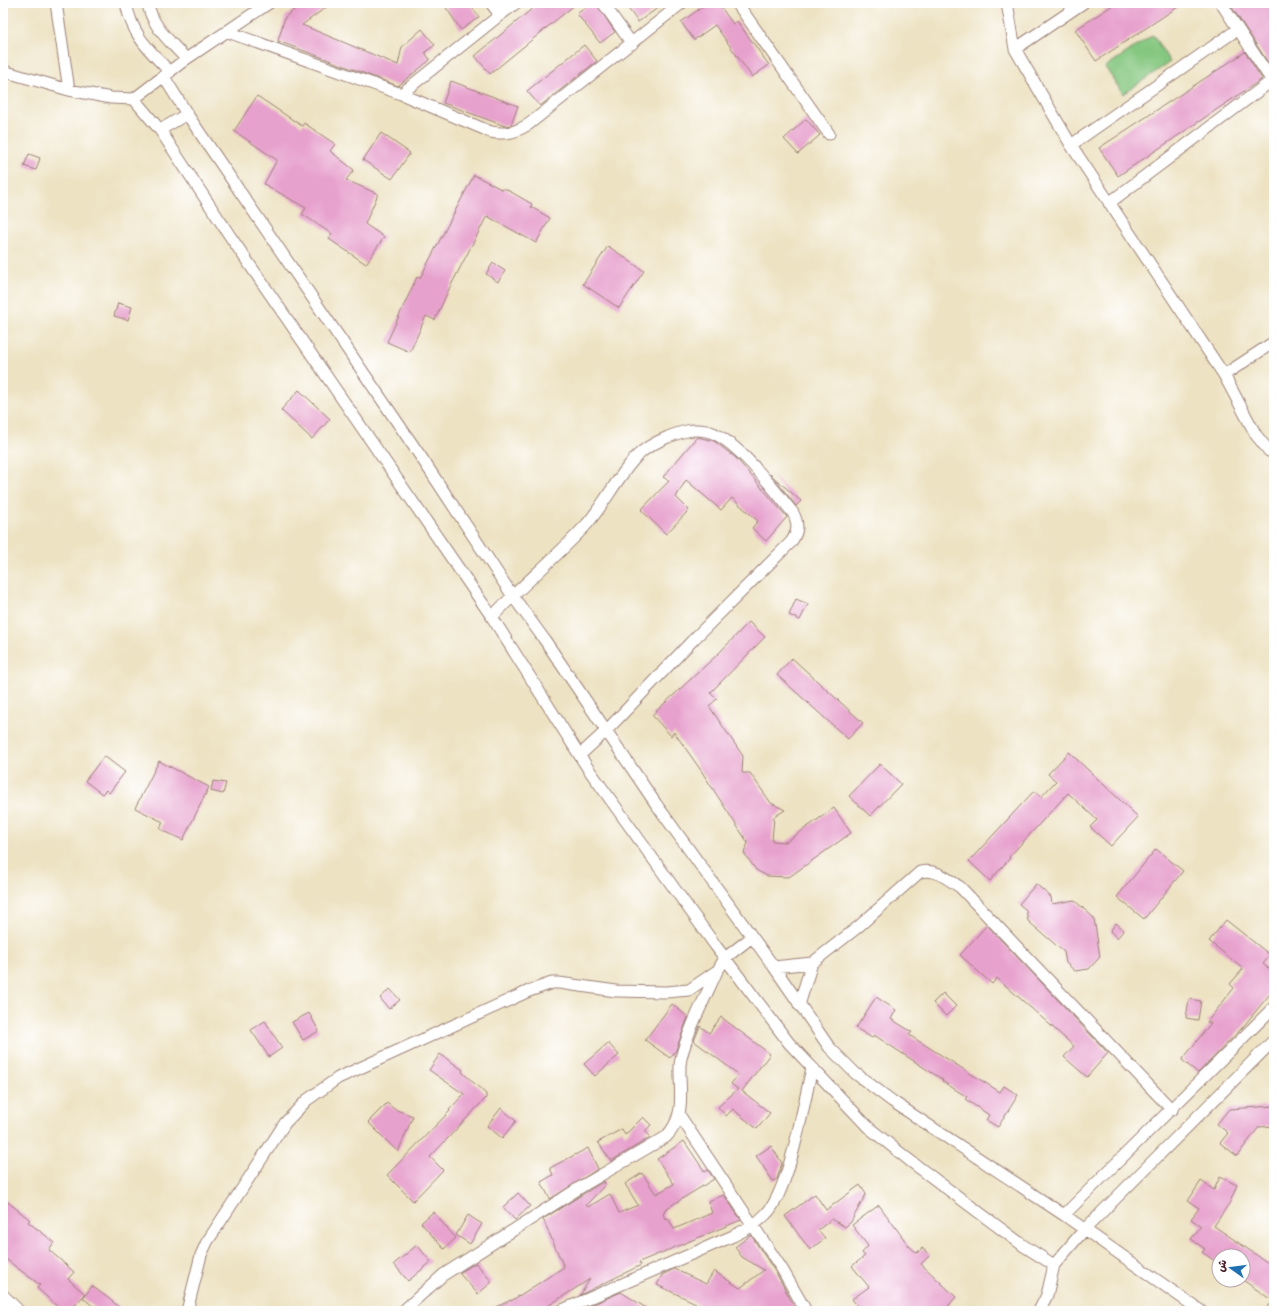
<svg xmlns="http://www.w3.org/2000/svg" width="1277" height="1314" viewBox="0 0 1277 1314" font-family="Dekko,'Playpen Sans Arabic',sans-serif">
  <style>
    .green { fill: #85c780; stroke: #687356 }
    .building { fill: #e7a1cd }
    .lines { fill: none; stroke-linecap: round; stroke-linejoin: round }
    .minor-casing { stroke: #9c8076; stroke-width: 13 }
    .minor { stroke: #fff; stroke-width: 11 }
  </style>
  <rect width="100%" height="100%" fill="#fff"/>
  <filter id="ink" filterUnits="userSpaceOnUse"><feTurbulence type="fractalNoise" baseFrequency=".025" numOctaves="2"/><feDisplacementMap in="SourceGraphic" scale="8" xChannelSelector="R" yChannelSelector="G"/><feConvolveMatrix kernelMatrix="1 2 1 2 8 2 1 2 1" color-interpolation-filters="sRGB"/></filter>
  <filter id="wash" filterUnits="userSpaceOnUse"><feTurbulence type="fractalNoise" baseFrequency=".012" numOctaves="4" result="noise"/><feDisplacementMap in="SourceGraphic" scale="16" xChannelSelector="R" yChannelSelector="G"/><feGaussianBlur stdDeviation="0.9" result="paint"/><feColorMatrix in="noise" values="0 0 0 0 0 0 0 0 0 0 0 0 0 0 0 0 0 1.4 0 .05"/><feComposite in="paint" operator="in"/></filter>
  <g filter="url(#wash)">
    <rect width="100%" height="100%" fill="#ede2c2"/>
    <!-- green -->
    <path class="green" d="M1153 35 1170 62 1123 94 1105 67Z"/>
    <g id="blocks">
      <!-- building -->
      <path class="building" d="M303 3H332L302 25 398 65 402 47 422 29 435 45 425 52 430 60 398 86 278 41 285 17Z
        M443 3H469L479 17 461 30Z
        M539 3H577L490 74 475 56Z
        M591 3H596L615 32 600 43 577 14Z
        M624 3H665L638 22Z
        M708 3H718L733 24 737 21 769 65 752 77 715 25 694 40 681 22Z
        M1116 3H1184L1096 61 1075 30Z
        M1229 3H1268L1274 12V61L1269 64Z
        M584 45 597 61 540 106 527 91Z
        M1245 52 1262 79 1118 176 1099 148Z
        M451 81 518 106 511 125 505 126 443 103Z
        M257 96 302 126 304 123 335 144 330 151 354 170 346 180 378 194 365 224 384 237 366 264 329 239 332 234 302 214 306 208 264 184 277 160 234 131Z
        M806 119 820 135 798 154 784 139Z
        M381 133 410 153 392 179 363 160Z
        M29 154 40 158 36 170 24 166Z
        M474 175 503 190 504 188 532 204 531 207 550 218 536 243 487 216 448 291 435 320 426 316 410 352 387 342 417 277 420 278Z
        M608 246 644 271 619 308 583 284Z
        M493 263 505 271 498 282 486 274Z
        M118 303 132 307 128 320 114 316Z
        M299 390 330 419 312 439 281 410Z
        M697 437 714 441 736 458 787 517 766 541 752 528 758 521 732 498 721 510 686 480 676 497 689 510 666 534 641 510 669 481 663 477Z
        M770 474 801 501 796 506 781 487Z
        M796 599 808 604 800 620 789 615Z
        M749 622 765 637 710 693 717 699 709 706 743 756 742 773H750L771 803 785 810 774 817 772 841 786 842 834 808 851 833 789 877 767 876 756 870 744 853 748 843 700 769 674 732 671 736 652 715 718 654Z
        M792 658 863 723 848 739 777 675Z
        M1069 752 1138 817 1111 846 1090 827 1097 820 1068 793 1009 857 1010 858 990 881 969 861 1034 791 1041 797 1056 781 1048 774Z
        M104 756 125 772 109 793 106 790 102 794 85 781Z
        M159 761 209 787 183 840 160 829 163 822 135 808Z
        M880 764 901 784 870 816 849 796Z
        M213 781 226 783 223 794 211 791Z
        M1156 849 1183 871 1144 919 1117 897Z
        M1036 884 1051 897 1052 904 1074 900 1094 918 1100 957 1089 969 1075 971 1066 963 1064 952 1028 921 1026 910 1019 904Z
        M1226 920 1270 955 1263 964 1274 973V989L1242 1028 1198 1073 1182 1060 1211 1023 1207 1022 1234 988 1230 984 1243 969 1209 941Z
        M1116 923 1124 930 1117 938 1110 931Z
        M987 925 1108 1053 1087 1077 1064 1057 1074 1046 997 978 992 984 960 955Z
        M390 989 400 1000 389 1009 380 998Z
        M943 993 956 1006 946 1016 933 1003Z
        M876 997 896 1010 891 1019 912 1032 909 1035 1000 1092 1004 1086 1018 1095 998 1127 986 1120 989 1115 965 1099 967 1097 942 1081 943 1080 874 1035 872 1038 856 1028Z
        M1189 999 1201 1001 1198 1020 1186 1018Z
        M672 1004 688 1017 676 1050 670 1058 645 1040Z
        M309 1013 319 1031 303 1040 292 1022Z
        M721 1017 770 1054 742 1091 770 1113 757 1129 733 1109 726 1116 718 1107 738 1089 731 1084 738 1074 694 1041 700 1026 709 1033Z
        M265 1021 282 1048 269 1057 251 1030Z
        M608 1043 619 1055 595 1076 584 1064Z
        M440 1054 463 1070 462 1072 486 1094V1098L430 1157 443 1170 413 1201 387 1175 450 1111 449 1110 464 1094 429 1070Z
        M387 1103 394 1109 413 1116 398 1152 368 1122Z
        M1274 1106V1126L1259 1127 1237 1156 1220 1143 1228 1133 1217 1124 1229 1109Z
        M501 1108 516 1121 502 1138 487 1126Z
        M643 1117 651 1125 645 1131 651 1137 611 1161 598 1142 622 1129 625 1135Z
        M684 1141 705 1172 708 1170 714 1179 664 1210 665 1212 663 1214 665 1219 668 1218 674 1229 712 1213 708 1201 724 1195 741 1220 639 1262 641 1265 580 1295 590 1279 540 1311H488L511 1300V1301L564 1267 543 1219 604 1181 605 1185 586 1205 588 1207 610 1194 619 1213 638 1205 625 1184 642 1173 656 1194 674 1184 657 1159Z
        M771 1146 782 1163 777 1179 773 1181 756 1156Z
        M588 1148 598 1169 550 1199 541 1182 553 1175 550 1168Z
        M1220 1177 1237 1185 1230 1202 1214 1226 1274 1267V1293L1270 1299 1243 1280V1256H1219V1264L1202 1252 1205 1249 1191 1239 1201 1226 1191 1219 1199 1208 1188 1201 1201 1181 1214 1190Z
        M860 1185 866 1194 851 1222 845 1227 832 1219 818 1230 825 1238 810 1250 785 1216 815 1194 826 1210Z
        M518 1193 530 1206 515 1220 503 1207Z
        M3 1198 30 1220 28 1222 54 1242 49 1250 74 1272 68 1279 85 1294 70 1311H62L37 1288 40 1285 3 1257Z
        M879 1205 909 1246 917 1253 922 1248 930 1255 921 1264 956 1297 944 1311H861L852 1299 869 1287 852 1266 865 1256 862 1253 868 1246 852 1225Z
        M433 1212 456 1238 444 1249 421 1223Z
        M468 1215 482 1224 470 1244 456 1235Z
        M751 1235 776 1273 797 1311H707L698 1304 657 1285 662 1275 674 1269 706 1284 714 1271 740 1288 764 1270 742 1257 735 1247Z
        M417 1245 431 1262 408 1281 394 1264Z
        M476 1263 492 1282 478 1294 459 1273Z
        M92 1286 108 1298 124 1311H99L83 1298Z
        M621 1292 651 1311H578Z"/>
    </g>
  </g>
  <g filter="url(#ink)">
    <use href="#blocks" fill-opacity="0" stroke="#9c8076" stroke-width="1"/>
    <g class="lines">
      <!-- minor casing -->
      <g class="minor-casing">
        <path id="minor" d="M56 3 69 90
          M126 3C132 35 148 49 170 72
          M148 3C151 26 171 42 186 59
          M603 3 632 44
          M737 3 829 134
          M1007 3 1015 49 1071 145 1224 375 1256 435 1269 451 1274 453
          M1221 3 1272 81
          M500 15 516 3
          M228 32 401 94 491 132C507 135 516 132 529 124L682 3
          M1015 49 1083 3
          M3 71 69 90 111 98 134 99 186 59 269 3
          M164 77 187 114 421 457 512 595 544 639 656 804 774 967 829 1047 855 1073 892 1101 1064 1215 1201 1311
          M401 94 500 15 491 3
          M134 99 160 130 230 236 492 617 587 767 715 945 789 1043 868 1127 909 1160 1024 1246 1054 1265 1084 1230 1274 1040
          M160 130 187 114
          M1071 145 1238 29
          M1109 203 1274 79
          M1224 375 1274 342
          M492 617C522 585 557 557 587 524 605 503 618 476 637 456 646 447 656 442 668 437 681 432 692 428 706 431 733 435 776 492 793 513 799 524 798 532 791 542L692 641 606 731 580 755
          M774 967 812 963 858 927 920 872C936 868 947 879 960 887L1172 1110
          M799 1005 812 963
          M680 1116 782 1269 806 1311
          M1064 1215 1274 1007
          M3 1295 19 1311
          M187 1311 201 1255 207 1242 285 1123 307 1100 338 1078 529 991 552 983H559L616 991 666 992 689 990 718 970 725 958 752 937
          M403 1311 443 1275 584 1185 666 1137C687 1115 679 1092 680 1065 682 1042 707 994 717 971
          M560 1311 733 1236C745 1230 757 1224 766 1214 789 1192 804 1102 812 1068
          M1039 1311 1047 1295 1054 1265
          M1272 1311 1274 1309"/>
      </g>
      <!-- minor -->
      <use href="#minor" class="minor"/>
    </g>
  </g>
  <!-- margin -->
  <rect width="1277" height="1314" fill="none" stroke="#fff" stroke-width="16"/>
  <!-- north arrow -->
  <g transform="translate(1231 1268) rotate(284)"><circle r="19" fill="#ffffff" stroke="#b7a5aa"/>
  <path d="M0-3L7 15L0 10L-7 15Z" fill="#1f6fb2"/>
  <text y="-6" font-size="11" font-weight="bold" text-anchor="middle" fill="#4a1f2b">ش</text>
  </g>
</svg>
